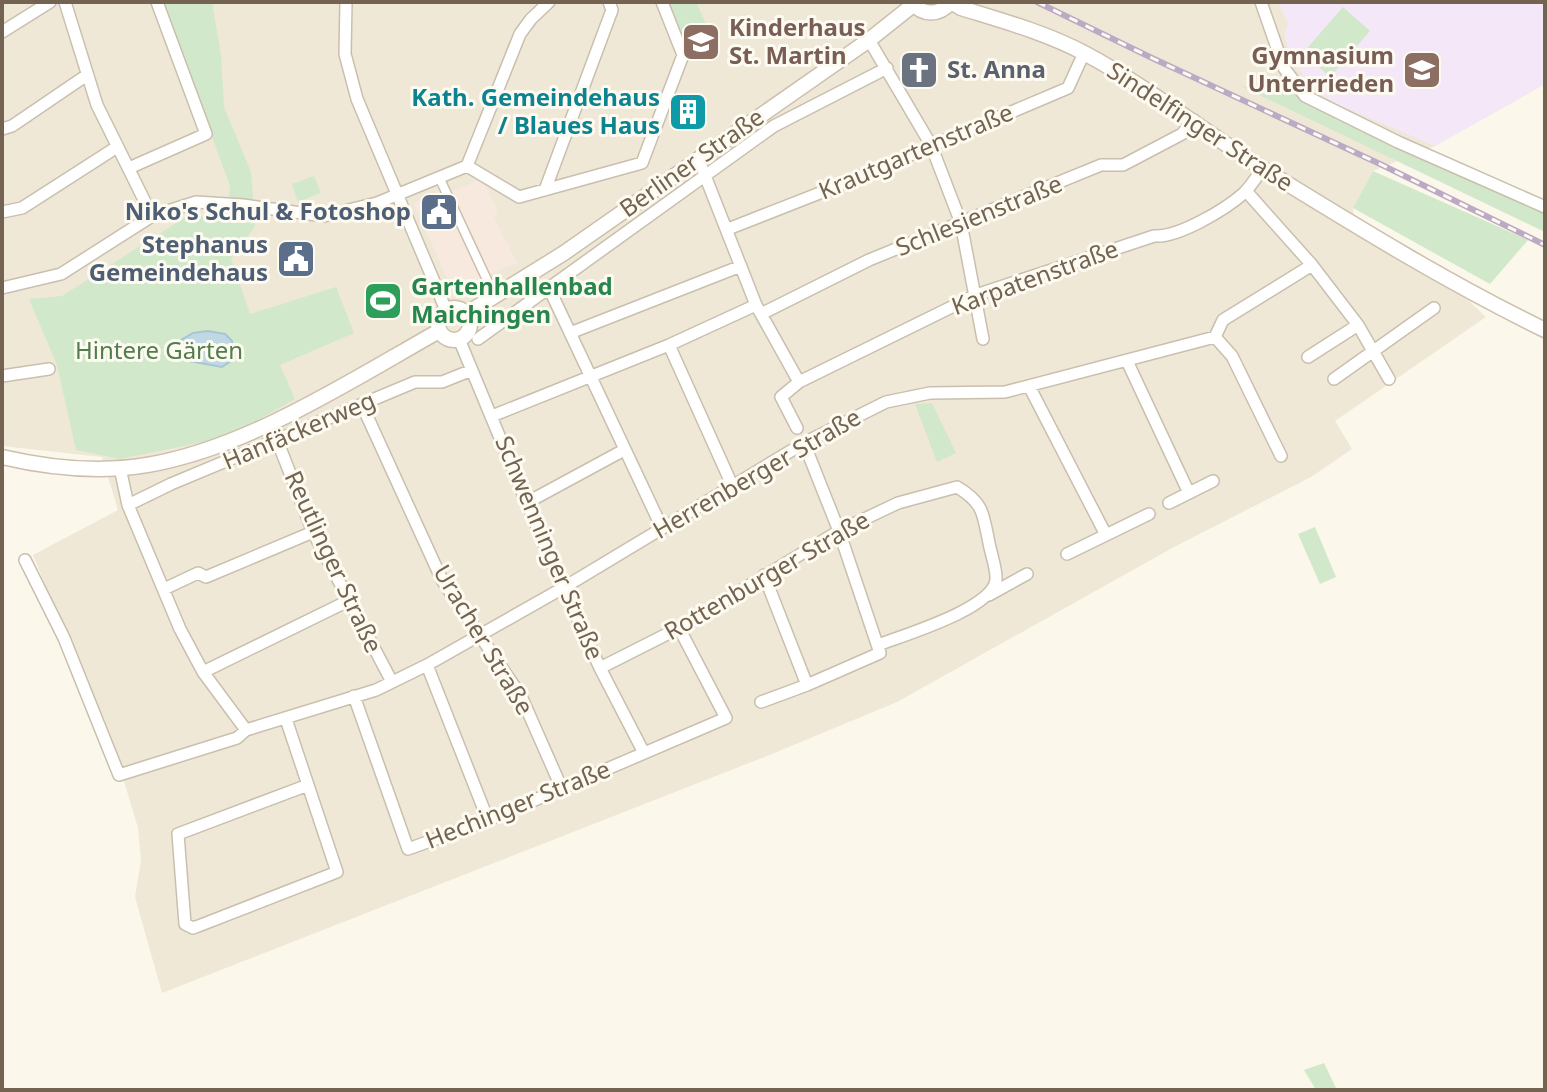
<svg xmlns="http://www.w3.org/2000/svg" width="1547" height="1092" viewBox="0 0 1547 1092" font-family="'Noto Sans',sans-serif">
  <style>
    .residential { fill: #efe8d7 }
    .commercial { fill: #f7e9dd }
    .education { fill: #f4e7f7 }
    .green { fill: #d1e8ca }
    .water { fill: #c0d8e3; stroke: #a8c5d4; stroke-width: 2 }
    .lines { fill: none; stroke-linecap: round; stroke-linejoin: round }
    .pedestrian-casing { stroke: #c9bfae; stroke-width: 11 }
    .minor-casing { stroke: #c9bfae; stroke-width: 14 }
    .secondary-casing { stroke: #ccc0ad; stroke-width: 17 }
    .pedestrian { stroke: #fff; stroke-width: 8 }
    .minor { stroke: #fff; stroke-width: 11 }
    .secondary { stroke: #fff; stroke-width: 14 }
    .rail-casing { stroke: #bca9c4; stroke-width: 6 }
    .rail { stroke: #fdfbf1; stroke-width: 3; stroke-dasharray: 9; stroke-linecap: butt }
    .labels { text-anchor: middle; stroke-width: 6; stroke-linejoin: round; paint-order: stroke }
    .education-label { font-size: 24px; font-weight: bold; fill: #785e54; stroke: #fdfbf1; text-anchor: start }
    .worship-label { font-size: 24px; font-weight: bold; fill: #5b616d; stroke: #fdfbf1; text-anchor: start }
    .culture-label { font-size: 24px; font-weight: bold; fill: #0d838f; stroke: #fdfbf1; text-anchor: end }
    .street-label { font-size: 24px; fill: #736350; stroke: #fdfbf1 }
    .service-label { font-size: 24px; font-weight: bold; fill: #4e5e75; stroke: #fdfbf1; text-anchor: end }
    .leisure-label { font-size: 24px; font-weight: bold; fill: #27864d; stroke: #fdfbf1; text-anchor: start }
    .park-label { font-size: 24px; fill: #527d4c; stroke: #fdfbf1 }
  </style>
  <rect width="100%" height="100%" fill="#fbf7eb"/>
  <!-- residential -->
  <path class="residential" d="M2 2H1545V84L1435 146 1373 171 1353 208 1356 233 1468 300 1486 317 1335 421 1352 449 1311 477 1174 547 897 702 772 754 162 993 135 897 141 860 138 828 123 778 33 555 118 510 102 457 2 446Z"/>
  <!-- commercial -->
  <path class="commercial" d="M479 180 487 189 498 211 494 218 517 263 452 290 414 203 448 186 452 191Z"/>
  <!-- education -->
  <path class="education" d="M1278 2H1545V84L1435 146 1339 105 1320 94 1307 81 1291 58 1284 35 1288 24Z"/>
  <!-- green -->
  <path class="green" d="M163 2H212L221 56 224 107 251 172 255 226 231 259 250 314 336 287 354 333 280 365 295 399 228 437 120 459 76 450 57 365 29 299 62 296 187 216 227 217 230 186Z
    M668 2H696L706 24 680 35Z
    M1343 7 1370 31 1330 77 1303 53Z
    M1283 80 1301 100 1326 113 1545 211V232L1241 86 1259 89Z
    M1373 171 1528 240 1490 284 1353 208Z
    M314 176 321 193 298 202 292 184Z
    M932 403 956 453 937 462 915 404Z
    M1315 527 1336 577 1320 584 1298 534Z
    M1324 1063 1337 1090H1316L1304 1070Z"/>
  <!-- water -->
  <path class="water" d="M208 331 225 334 232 341 231 361 222 367 189 361 191 355 181 340 193 333Z"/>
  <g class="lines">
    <!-- pedestrian casing -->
    <g class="pedestrian-casing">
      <path id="pedestrian" d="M439 177 488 282"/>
    </g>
    <!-- minor casing -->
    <g class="minor-casing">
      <path id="minor" d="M65 2 97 105 152 216
        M346 2 345 54 357 99 446 310
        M1261 2 1284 68 1305 96 1398 142 1545 207
        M2 32 50 2
        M869 40 931 145 961 223 983 339
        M2 129 12 126 87 75
        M467 166 520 34 531 19 549 2
        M129 168 206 134 157 2
        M702 168 756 305 799 382
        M545 190 612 10 609 2
        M1246 191 1312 265 1358 325 1389 379
        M2 212 22 208 117 147
        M728 229 830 189 1068 88 1084 53
        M548 286 662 528
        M2 288 61 274 152 216 196 202 243 205 324 216 377 203 467 166 519 197 642 163 683 55 662 2
        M761 314 869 260 1101 165H1123L1182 134 1194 120
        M570 333 741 266
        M1215 337 1223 320 1312 265
        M459 339 546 549 600 668 644 753
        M478 339 774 126 887 68
        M669 345 732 485
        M1308 357 1358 325
        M1127 361 1188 491
        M2 376 49 369
        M1334 379 1434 308
        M1029 386 1106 535 1067 554
        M362 405 442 580 521 696 562 789
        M492 416 669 345 756 305
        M797 428 781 397 799 382 976 295 1154 236C1178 238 1226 209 1244 193 1251 186 1257 176 1263 168
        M277 440 313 532 392 682
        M120 468 128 505 180 629 203 672 246 730
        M528 502 624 450
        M1169 503 1213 481
        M128 505 171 484 415 382H442L472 370
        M1106 535 1149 514
        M25 560 64 638 119 775 237 738 246 730 376 690 427 665 563 588 804 443 886 402 930 393 1005 392 1215 337 1232 356 1281 456
        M764 575 807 685 880 653 839 531 804 443
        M164 589 198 573 206 577 313 532
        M989 595 1027 574
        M427 665 488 820
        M600 668 679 628 839 531 898 503 957 487C984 503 983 514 989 543 991 554 997 570 996 580 992 609 904 635 878 645
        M203 672 348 601
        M354 696 408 849 488 820 726 718 679 628
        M761 702 807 685
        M286 719 308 785
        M308 785 337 872 201 925 193 928 185 924 178 834Z"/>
    </g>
    <!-- secondary casing -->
    <g class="secondary-casing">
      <path id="secondary" d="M911 2C923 16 939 16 951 2
        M951 2 961 8C1003 21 1047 33 1086 54 1149 88 1205 132 1265 170 1356 226 1448 283 1545 330
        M438 324a16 16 0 1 1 32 0a16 16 0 1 1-32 0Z
        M466 314 564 253 869 40 913 5
        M2 457C49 468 99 473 147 465 248 448 350 381 439 331"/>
    </g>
    <!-- pedestrian -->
    <use href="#pedestrian" class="pedestrian"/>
    <!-- minor -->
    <use href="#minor" class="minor"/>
    <!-- secondary -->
    <use href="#secondary" class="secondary"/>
    <!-- rail casing -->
    <g class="rail-casing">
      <path id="rail" d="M1037 2 1152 58 1380 164 1545 245"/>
    </g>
    <!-- rail -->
    <use href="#rail" class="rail"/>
  </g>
  <!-- icons -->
  <defs>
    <g id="school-square" transform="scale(2)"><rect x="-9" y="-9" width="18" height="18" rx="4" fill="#8d6e63" stroke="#fdfbf1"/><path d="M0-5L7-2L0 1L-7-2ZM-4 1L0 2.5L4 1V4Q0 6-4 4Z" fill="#fff"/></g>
    <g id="church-square" transform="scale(2)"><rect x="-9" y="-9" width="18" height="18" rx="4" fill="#6b7280" stroke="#fdfbf1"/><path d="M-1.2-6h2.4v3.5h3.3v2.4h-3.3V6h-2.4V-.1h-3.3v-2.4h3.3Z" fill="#fff"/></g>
    <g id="building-square" transform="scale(2)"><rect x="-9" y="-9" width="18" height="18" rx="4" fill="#0f9aa8" stroke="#fdfbf1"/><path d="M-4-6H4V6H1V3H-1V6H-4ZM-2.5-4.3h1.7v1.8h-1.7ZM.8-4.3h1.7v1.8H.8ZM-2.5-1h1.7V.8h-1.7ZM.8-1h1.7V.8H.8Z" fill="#fff"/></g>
    <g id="civic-square" transform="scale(2)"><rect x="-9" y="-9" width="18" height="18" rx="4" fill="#5c6f8a" stroke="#fdfbf1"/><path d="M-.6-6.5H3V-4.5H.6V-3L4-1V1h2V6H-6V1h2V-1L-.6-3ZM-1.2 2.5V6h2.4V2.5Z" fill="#fff"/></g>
    <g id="stadium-square" transform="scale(2)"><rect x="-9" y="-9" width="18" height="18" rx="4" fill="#2e9e5b" stroke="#fdfbf1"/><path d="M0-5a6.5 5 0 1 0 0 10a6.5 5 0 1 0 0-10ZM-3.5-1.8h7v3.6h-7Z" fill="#fff"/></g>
  </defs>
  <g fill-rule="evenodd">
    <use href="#school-square" x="701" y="42"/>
    <use href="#church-square" x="919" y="70"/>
    <use href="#school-square" x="1422" y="70"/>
    <use href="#building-square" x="688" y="112"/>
    <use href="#civic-square" x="439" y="212"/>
    <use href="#civic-square" x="296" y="259"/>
    <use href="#stadium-square" x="383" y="301"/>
  </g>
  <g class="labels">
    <!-- education labels -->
    <g class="education-label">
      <text x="729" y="36">Kinderhaus<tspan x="729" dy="28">St. Martin</tspan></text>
      <text x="1394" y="64" text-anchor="end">Gymnasium<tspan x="1394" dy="28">Unterrieden</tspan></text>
    </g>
    <!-- worship labels -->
    <g class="worship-label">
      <text x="947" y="78">St. Anna</text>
    </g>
    <!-- culture labels -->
    <g class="culture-label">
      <text x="660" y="106">Kath. Gemeindehaus<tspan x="660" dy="28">/ Blaues Haus</tspan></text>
    </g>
    <!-- street labels -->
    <g class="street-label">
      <text transform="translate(1200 127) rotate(33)" y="8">Sindelfinger Straße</text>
      <text transform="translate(916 152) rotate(-23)" y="8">Krautgartenstraße</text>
      <text transform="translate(692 163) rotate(-35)" y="8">Berliner Straße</text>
      <text transform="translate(979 216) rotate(-22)" y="8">Schlesienstraße</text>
      <text transform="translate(1035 278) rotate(-20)" y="8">Karpatenstraße</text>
      <text transform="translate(299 431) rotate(-23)" y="8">Hanfäckerweg</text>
      <text transform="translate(757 474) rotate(-30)" y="8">Herrenberger Straße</text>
      <text transform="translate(549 548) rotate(67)" y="8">Schwenninger Straße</text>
      <text transform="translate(333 562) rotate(65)" y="8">Reutlinger Straße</text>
      <text transform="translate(767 576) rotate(-30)" y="8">Rottenburger Straße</text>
      <text transform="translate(483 640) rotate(59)" y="8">Uracher Straße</text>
      <text transform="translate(518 805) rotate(-22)" y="8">Hechinger Straße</text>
    </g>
    <!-- service labels -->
    <g class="service-label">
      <text x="411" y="220">Niko's Schul &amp; Fotoshop</text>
      <text x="268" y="253">Stephanus<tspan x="268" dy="28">Gemeindehaus</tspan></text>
    </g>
    <!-- leisure labels -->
    <g class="leisure-label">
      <text x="411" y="295">Gartenhallenbad<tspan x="411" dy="28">Maichingen</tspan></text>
    </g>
    <!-- park labels -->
    <g class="park-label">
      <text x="159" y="359">Hintere Gärten</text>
    </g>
  </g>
  <!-- border -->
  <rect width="1547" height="1092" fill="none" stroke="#736350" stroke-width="8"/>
</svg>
